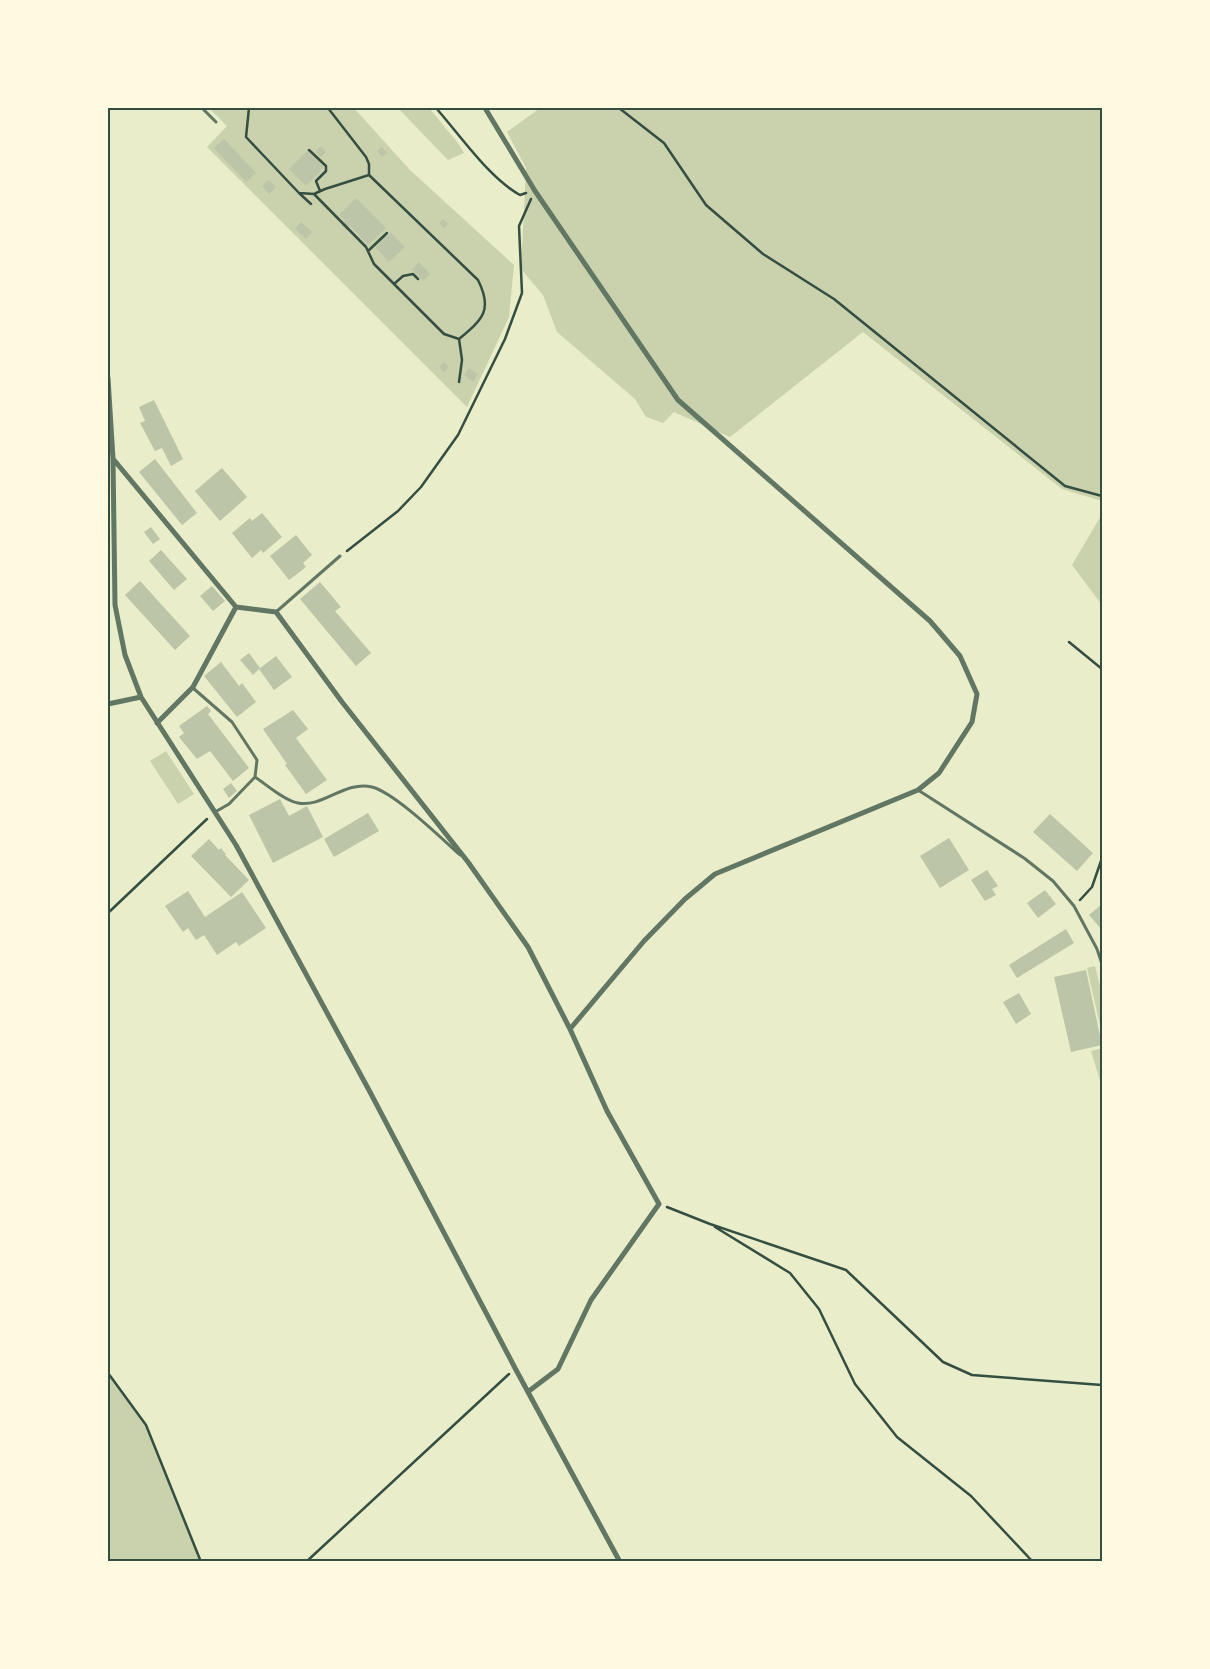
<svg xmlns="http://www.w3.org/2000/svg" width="1210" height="1669" viewBox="0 0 1210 1669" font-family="Jost,sans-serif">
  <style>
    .green { fill: #cad2ad }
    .building { fill: #bcc5a7 }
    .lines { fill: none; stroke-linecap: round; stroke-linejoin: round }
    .path { stroke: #344e41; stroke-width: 2.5 }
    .service { stroke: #617663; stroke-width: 3 }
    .minor { stroke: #617663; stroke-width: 5 }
    .neatline { fill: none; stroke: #344e41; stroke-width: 2 }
  </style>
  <rect width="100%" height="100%" fill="#e9edc9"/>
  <!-- green -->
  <path class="green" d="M209 108H354L410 170 514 265 509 317 467 407 207 147 227 126Z
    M398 108H429L458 143 464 153 448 160Z
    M540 108H1102V501L1062 489 863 332 730 437 674 412 663 423 646 417 635 399 557 332 543 295 521 269 526 168 507 132Z
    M1102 514V605L1072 565Z
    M166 751 194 794 178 804 150 761Z
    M1095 966 1102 994V1034L1087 968Z
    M1102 1048V1087L1091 1051Z
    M108 1373 146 1425 201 1561H108Z"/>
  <!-- building -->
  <path class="building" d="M224 139 256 173 246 182 214 148Z
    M321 146 326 152 321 157 315 152Z
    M382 147 387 153 382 157 377 151Z
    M307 151 324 167 306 186 289 169Z
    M269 180 276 187 269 194 262 186Z
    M356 198 386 228 368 245 350 226 346 230 341 225 345 221 339 215Z
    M443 219 448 224 444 228 439 223Z
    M301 222 312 232 306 239 295 229Z
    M391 233 405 247 389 262 375 247 380 243 378 240 384 234 387 237Z
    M419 262 430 274 423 281 412 269Z
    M444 362 449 367 444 372 439 367Z
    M469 368 478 374 473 382 464 375Z
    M154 400 183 459 171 466 162 448 155 451 140 423 145 421 139 407Z
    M155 459 197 513 182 525 139 472Z
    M222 468 247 497 220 521 195 491Z
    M262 513 282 537 263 553 261 550 252 558 232 533 250 518 252 521Z
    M151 527 160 539 153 544 144 532Z
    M296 535 312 555 303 563 306 567 289 580 270 556Z
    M161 550 187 579 174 590 149 561Z
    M140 581 190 636 175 650 125 595Z
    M320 582 341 607 335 611 371 653 356 666 300 599Z
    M212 586 225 601 213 611 200 596Z
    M249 653 260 668 253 675 240 660Z
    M276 656 292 677 274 690 259 669Z
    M221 662 239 686 242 683 256 702 237 717 204 676Z
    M207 706 211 711 208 714 249 768 233 781 210 751 197 759 179 737 184 733 179 726Z
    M293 710 308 729 296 738 327 780 306 794 285 765 287 764 263 729Z
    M231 783 237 791 229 798 223 789Z
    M280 799 289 816 307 806 323 837 273 863 249 815Z
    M368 813 379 831 334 857 324 839Z
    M1050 814 1093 853 1077 871 1033 832Z
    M949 838 969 870 940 888 920 856Z
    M209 839 219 850 221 848 223 851 226 854 225 855 249 880 231 897 191 856Z
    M987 870 998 886 992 889 996 895 985 901 971 880Z
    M1045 890 1056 904 1038 918 1027 903Z
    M188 891 205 917 242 892 266 928 239 946 236 942 217 955 204 935 196 940 188 928 183 932 165 906Z
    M1102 904V930L1089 915Z
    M1066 929 1074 943 1017 978 1009 965Z
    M1086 970 1102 1045 1071 1052 1054 977Z
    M1019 993 1031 1014 1016 1024 1003 1002Z"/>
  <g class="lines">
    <!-- path -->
    <path class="path" d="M249 108 246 137 299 193 314 194 366 247 374 264 444 334 459 339C483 319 493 310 478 280L369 175V164L366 157 328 108
      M436 108C460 135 489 178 520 195L526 193
      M619 108 664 143 706 205 763 254 834 299 1065 486 1102 496
      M309 150 326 166V171L316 181 320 191
      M299 193 311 204
      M314 194 325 189 369 175
      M368 251 387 233
      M394 284 403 276 413 274 418 279
      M459 382 462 360 459 339
      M347 551 398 511 421 487 458 435 505 339 522 293 519 226 531 199
      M1069 642 1102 669
      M1080 900 1092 887 1102 858
      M108 913 207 819
      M667 1207 710 1224 846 1270 943 1362 972 1375 1102 1385
      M715 1227 790 1273 819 1309 855 1384 897 1437 971 1496 1033 1562
      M108 1373 146 1425 201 1562
      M306 1562 509 1374"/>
    <!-- service -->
    <path class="service" d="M202 108 216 122
      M276 612 340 556
      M193 688 232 722 257 760 255 777 229 804 215 812
      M255 777C267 785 285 801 298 803 323 808 345 780 372 787 395 793 441 838 460 855
      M918 790 1024 858 1053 881 1074 906 1097 949 1102 964"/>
    <!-- minor -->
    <path class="minor" d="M485 108 535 191 678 400 930 621 960 656 977 694 972 722 939 773 918 790 715 874 685 899 644 941 570 1029 607 1111 659 1204 591 1300 558 1369 529 1391
      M108 378 113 459 115 605 125 655 141 697 236 845 370 1092 515 1368 620 1562
      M114 460 236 607 276 612 342 702 468 862 528 947 570 1029
      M108 704 141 697
      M157 723 193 687 236 607"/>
  </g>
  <!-- border -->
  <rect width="1210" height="1669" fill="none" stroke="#fefae0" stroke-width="218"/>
  <rect x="109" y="109" width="992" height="1451" class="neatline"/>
</svg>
